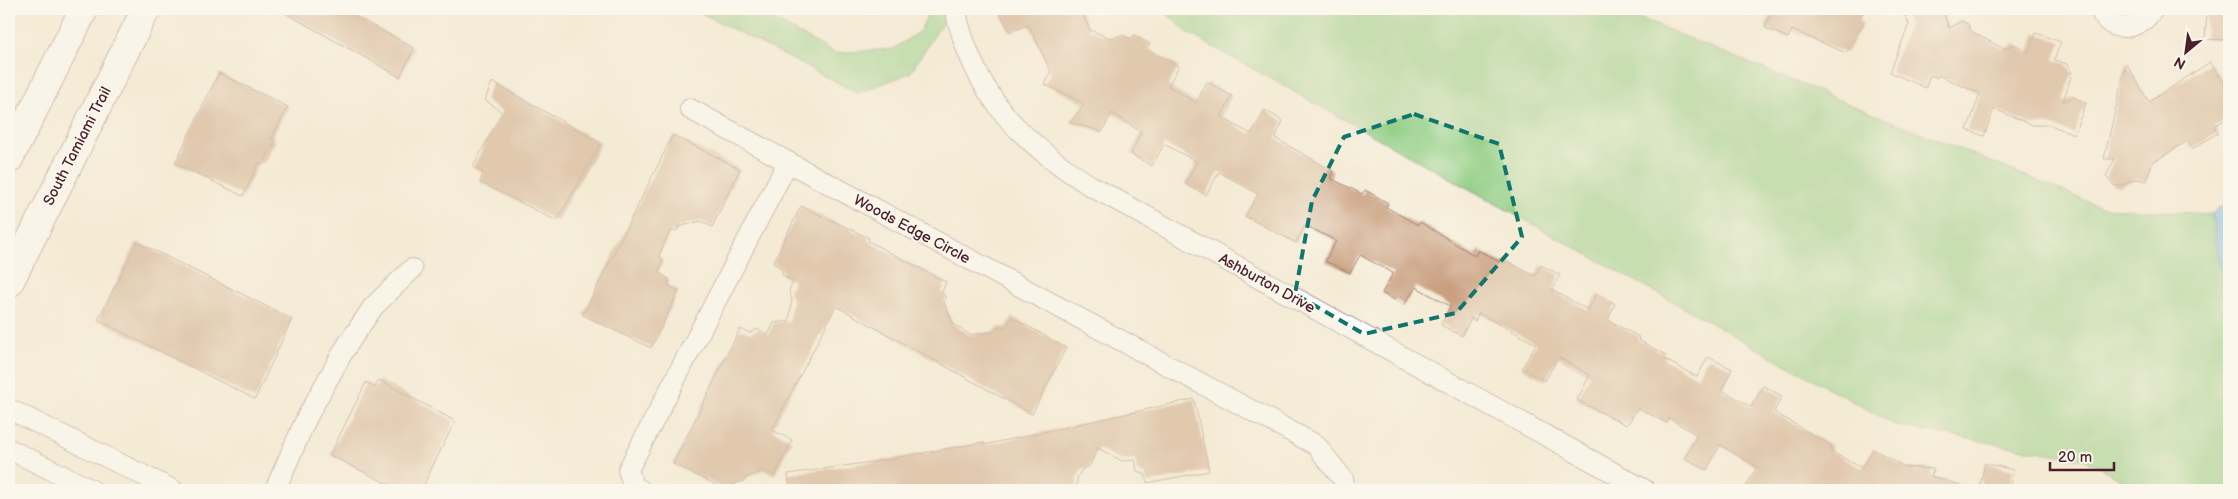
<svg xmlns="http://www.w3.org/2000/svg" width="2238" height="499" viewBox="0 0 2238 499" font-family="'Balsamiq Sans',sans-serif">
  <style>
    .green { fill: #90ce84; stroke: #6d7658 }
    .water { fill: #7abcef; stroke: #626e8d }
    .building { fill: #c99f7f }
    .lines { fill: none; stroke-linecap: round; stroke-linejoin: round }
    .minor-casing { stroke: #9f8580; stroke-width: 22 }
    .primary-casing { stroke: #9f8580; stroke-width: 30 }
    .minor { stroke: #fff; stroke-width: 20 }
    .primary { stroke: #fff; stroke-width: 28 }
    .marked { fill: none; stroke: #0f766e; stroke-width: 4; stroke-dasharray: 10 6; stroke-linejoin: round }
    .labels { text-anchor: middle; stroke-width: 4; stroke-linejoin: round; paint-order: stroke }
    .street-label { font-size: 15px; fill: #4a1f2b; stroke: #fbf7ec }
  </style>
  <rect width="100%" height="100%" fill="#fbf7ec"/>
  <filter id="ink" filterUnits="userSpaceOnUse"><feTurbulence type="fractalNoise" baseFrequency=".02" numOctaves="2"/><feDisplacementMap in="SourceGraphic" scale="10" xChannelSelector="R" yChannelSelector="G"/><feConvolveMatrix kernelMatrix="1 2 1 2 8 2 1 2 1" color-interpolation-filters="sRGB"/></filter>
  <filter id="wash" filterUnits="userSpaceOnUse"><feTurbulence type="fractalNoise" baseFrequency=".0096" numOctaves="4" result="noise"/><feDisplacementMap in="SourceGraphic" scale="20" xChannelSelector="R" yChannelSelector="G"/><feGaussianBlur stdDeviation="1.12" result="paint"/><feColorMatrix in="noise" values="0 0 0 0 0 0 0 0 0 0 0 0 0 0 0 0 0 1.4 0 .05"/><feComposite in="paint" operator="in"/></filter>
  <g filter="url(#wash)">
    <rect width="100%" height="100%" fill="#f4ebd5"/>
    <!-- green -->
    <path class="green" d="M693 9H755L834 53 893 49 920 31 930 9H956L943 22 910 73 858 93Z
      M1162 9H1617L2104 208 2212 214 2229 201V490H2141L2086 460 1897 426 1188 33Z"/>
    <!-- water -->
    <path class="water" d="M2229 201V275L2220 267 2212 214Z"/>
    <g id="blocks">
      <!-- building -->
      <path class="building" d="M278 9H342L414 48 400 77Z
        M998 9H1080L1090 30 1110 38 1122 35 1131 39 1134 35 1150 44 1147 49 1179 66 1168 86 1196 103 1207 82 1232 96 1221 117 1251 134 1265 110 1283 121 1275 138 1333 171 1330 178 1362 194 1365 190 1388 203 1386 207 1418 225 1420 222 1475 256 1478 250 1504 264 1506 261 1535 276 1541 265 1560 275 1552 290 1588 310 1597 294 1615 304 1608 320 1639 337 1638 340 1666 355 1664 359 1697 377 1708 357 1732 369 1722 390 1751 407 1763 386 1782 396 1774 412 1832 446 1830 451 1862 468 1873 449 1905 467 1934 469 1931 476 1964 486V490H1744L1757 467 1720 445 1707 470 1685 458 1697 435 1669 418 1667 423 1638 408 1627 425 1600 412 1577 400 1590 375 1558 357 1545 381 1522 368 1536 344 1479 313 1475 321 1471 318 1462 336 1441 325 1450 306 1416 287 1404 305 1382 293 1393 273 1360 255 1350 273 1325 261 1336 241 1305 225 1296 243 1245 216 1258 194 1219 172 1206 195 1185 184 1197 162 1164 144 1152 166 1131 154 1141 132 1112 113 1102 132 1070 122 1085 104 1044 84 1051 72 1029 25 1010 32Z
        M1773 9H1864L1859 20 1863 24 1846 53 1792 30 1788 38 1765 28Z
        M1902 9H1942L1949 28 1961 21 1968 24 1972 32 2004 49 2015 44 2028 53 2036 33 2061 42 2054 60 2067 64 2072 73 2063 102 2073 97 2086 103 2074 134 2050 125H2033L1994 109 1984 136 1967 130 1980 94 1938 75 1937 78 1930 75 1926 88 1890 72 1909 24Z
        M2207 11 2229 12V40L2205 39Z
        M2210 62 2225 84 2229 86V118L2214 126 2218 133 2192 149 2187 141 2152 163 2147 181 2137 179 2120 186 2113 185 2106 176 2115 159H2104L2126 63 2149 102Z
        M219 73 288 107 271 139 276 140 263 164 259 162 243 196 175 163Z
        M492 82 601 143 557 221 480 182 483 173 473 167 502 112 485 100Z
        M673 135 740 169 712 227 701 221 678 227V230L670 232 659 255 663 262 658 272 669 279 668 285 679 291 651 348 583 315Z
        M801 206 869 238 868 241 946 282 942 292 946 298 944 303 954 325 970 335 995 331 998 327H1006L1012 317 1066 348 1032 414 836 306 772 430 792 440 775 475 763 470 746 478 744 481 734 484 730 490H727L673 464 740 329 750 333 758 329 768 335 774 323 789 321 792 299 789 291 793 281 783 276 781 268 773 263Z
        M137 242 292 319 255 399 98 320Z
        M379 380 455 421 421 490 409 486 406 490H400L330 455 366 382 375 387Z
        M1194 399 1209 471 1147 483 1145 474 1137 471 1135 460 1122 461 1098 448 1089 467 1083 468 1077 478V490H790L788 474 879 461 984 442V445Z
        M1985 463 2013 470 2009 490H1979Z"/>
    </g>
  </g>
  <g filter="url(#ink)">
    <use href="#blocks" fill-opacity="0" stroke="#9f8580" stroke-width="1"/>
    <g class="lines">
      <!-- minor casing -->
      <g class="minor-casing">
        <path id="minor" d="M955 9C974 94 1018 140 1091 186L1645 490
          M2100 9C2109 36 2141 30 2153 9
          M690 109 788 162
          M9 409 173 490
          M9 449 92 490
          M275 490 307 417 344 350 373 307 412 269
          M641 490 634 487 628 470 788 162 1316 445 1343 479 1345 490"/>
      </g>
      <!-- primary casing -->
      <g class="primary-casing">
        <path id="primary" d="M9 159 84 9
          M9 283 146 9"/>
      </g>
      <!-- minor -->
      <use href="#minor" class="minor"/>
      <!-- primary -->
      <use href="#primary" class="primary"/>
    </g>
  </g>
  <!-- marked area -->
  <path d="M0 0H2238V499H0ZM1414 114 1499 144 1522 237 1456 313 1364 334 1295 294 1312 201 1344 137Z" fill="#f4ebd5" fill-opacity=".55" fill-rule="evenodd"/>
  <path class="marked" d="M1414 114 1499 144 1522 237 1456 313 1364 334 1295 294 1312 201 1344 137Z"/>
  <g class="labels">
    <!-- street labels -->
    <g class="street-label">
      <text transform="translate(77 146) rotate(-63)" y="5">South Tamiami Trail</text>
      <text transform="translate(912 229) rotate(28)" y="5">Woods Edge Circle</text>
      <text transform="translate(1267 283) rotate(29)" y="5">Ashburton Drive</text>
    </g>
  </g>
  <!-- margin -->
  <rect width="2238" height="499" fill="none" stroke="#fbf7ec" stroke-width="30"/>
  <!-- north arrow -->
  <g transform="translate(2186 52) rotate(209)" stroke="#fbf7ec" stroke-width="4" paint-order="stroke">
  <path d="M0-4L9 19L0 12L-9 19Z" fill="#4a1f2b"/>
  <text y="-8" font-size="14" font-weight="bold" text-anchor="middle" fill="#4a1f2b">N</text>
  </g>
  <!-- scale -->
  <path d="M2050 462v8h64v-8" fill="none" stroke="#4a1f2b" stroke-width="2.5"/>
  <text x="2058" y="462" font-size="15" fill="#4a1f2b" stroke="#fbf7ec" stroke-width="4" paint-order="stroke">20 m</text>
</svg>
